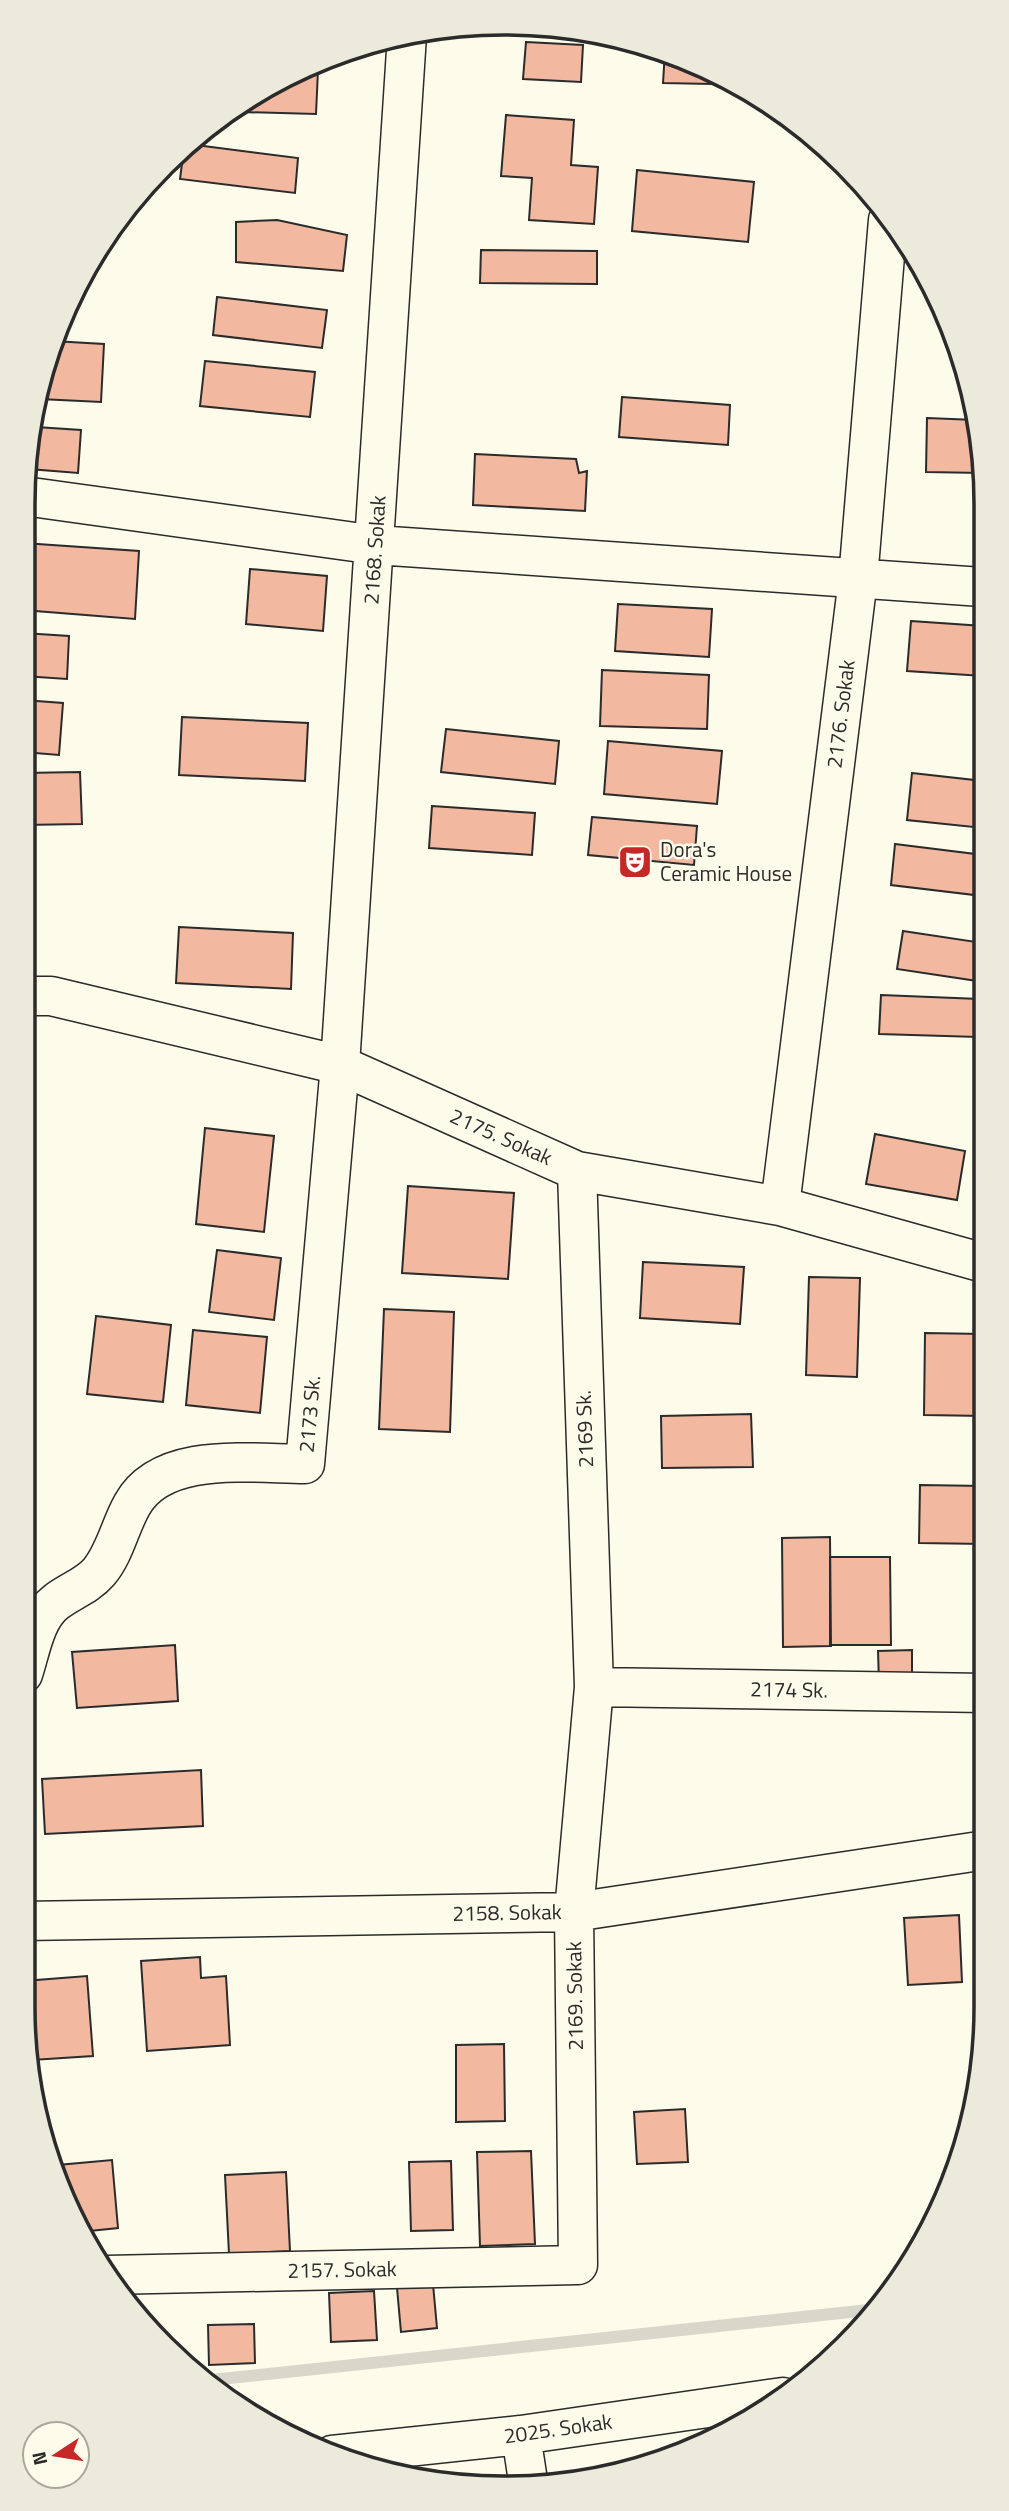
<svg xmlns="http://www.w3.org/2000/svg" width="1009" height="2511" viewBox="0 0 1009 2511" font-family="'Titillium Web',sans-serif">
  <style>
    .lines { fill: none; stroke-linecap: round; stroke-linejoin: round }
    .stream { stroke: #d8d7c9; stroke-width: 12 }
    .building { fill: #f2b8a0; stroke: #2b2b2b; stroke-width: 2 }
    .minor-casing { stroke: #2b2b2b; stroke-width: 41 }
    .minor { stroke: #fdfbea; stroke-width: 38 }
    .labels { text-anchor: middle; stroke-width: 5; stroke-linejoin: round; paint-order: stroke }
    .street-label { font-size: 21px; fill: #2b2b2b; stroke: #fdfbea }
    .poi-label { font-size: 21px; fill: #2b2b2b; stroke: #fdfbea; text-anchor: start }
    .rim { fill: none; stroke: #2b2b2b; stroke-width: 3.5 }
  </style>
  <rect width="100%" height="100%" fill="#fdfbea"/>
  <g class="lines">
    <!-- stream -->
    <path class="stream" d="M211 2380 878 2309"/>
  </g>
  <!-- building -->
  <path class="building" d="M526 42 583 45 581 82 523 79Z
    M665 51 712 74V84L663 83Z
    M300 69 318 70 316 114 240 112V104Z
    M506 115 574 120 571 165 598 167 594 224 529 220 532 178 501 176Z
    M188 144 298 158 295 193 180 179 184 148Z
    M637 170 754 182 748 242 632 231Z
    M277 220 347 235 343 271 236 262V222Z
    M481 250 597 251V284L480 283Z
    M217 297 327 310 322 348 213 335Z
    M52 341 104 344 101 402 40 399 48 350Z
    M205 361 315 372 310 417 200 406Z
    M622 397 730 405 728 445 619 437Z
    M927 418 976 420 982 441V473L926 472Z
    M36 427 81 430 78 473 29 469Z
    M475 454 576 459 579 473 587 471 585 511 473 505Z
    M23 543 139 551 135 619 23 610Z
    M250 569 327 576 323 631 246 624Z
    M618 604 712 609 709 657 615 651Z
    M911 621 983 626V676L907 671Z
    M23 633 69 636 67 679 23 676Z
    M602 670 709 675 707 729 600 726Z
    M23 700 63 703 59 755 23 752Z
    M182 717 308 723 305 781 179 775Z
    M446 729 559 741 555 784 441 772Z
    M608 741 722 751 717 804 604 794Z
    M80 772 82 824 23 825V773Z
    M912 773 983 781V828L907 820Z
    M432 806 535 813 532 855 429 848Z
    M592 817 697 826 694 865 588 855Z
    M895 844 983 855V896L891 885Z
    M179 927 293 933 291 989 176 983Z
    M903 931 983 943 984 982 897 969Z
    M881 995 979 999 978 1037 879 1034Z
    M205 1128 274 1136 264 1232 196 1224Z
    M875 1134 965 1151 957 1200 866 1184Z
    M408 1186 514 1193 508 1279 402 1273Z
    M217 1250 281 1258 274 1320 209 1312Z
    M643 1262 744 1267 740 1324 640 1318Z
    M809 1277 860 1278 857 1377 806 1375Z
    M384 1309 454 1312 450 1432 379 1429Z
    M96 1316 171 1325 163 1402 87 1394Z
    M193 1330 267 1337 260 1413 186 1405Z
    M925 1333 984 1334V1416L924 1415Z
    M751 1414 753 1467 662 1468 661 1416Z
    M920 1485 985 1486V1544L919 1543Z
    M830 1537 831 1646 783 1647 782 1538Z
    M830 1557H890L891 1645H830Z
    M175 1645 178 1701 77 1708 72 1652Z
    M912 1650V1683H879L878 1651Z
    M201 1770 203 1826 45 1834 42 1779Z
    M959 1915 962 1982 908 1985 904 1918Z
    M200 1957 201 1978 226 1976 230 2045 147 2051 141 1961Z
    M87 1976 93 2056 32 2060 25 2021H27L24 1981Z
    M504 2044 505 2121 456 2122V2045Z
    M685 2109 688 2162 637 2164 634 2112Z
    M531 2151 535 2244 480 2246 477 2152Z
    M112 2160 118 2228 80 2232 59 2186 58 2165Z
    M451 2161 453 2230 411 2231 409 2162Z
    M286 2172 290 2251 229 2254 225 2175Z
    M433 2284 437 2328 401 2332 397 2288Z
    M374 2291 377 2340 331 2342 329 2293Z
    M254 2324 255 2363 209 2365 208 2325Z"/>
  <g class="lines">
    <!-- minor casing -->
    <g class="minor-casing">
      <path id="minor" d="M24 496 376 545 982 587
        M23 996H51L340 1065 577 1171 780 1206 984 1263
        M780 1206 858 579 888 220
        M23 1674C31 1650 35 1618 56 1602 70 1591 87 1586 99 1572 115 1553 120 1526 132 1505 162 1450 253 1464 305 1464L340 1065 407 35
        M594 1687 985 1693
        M23 1921 574 1912 986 1850
        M107 2275 578 2265 574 1912 594 1687 577 1171
        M521 2435 528 2481
        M332 2455 521 2435 783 2397"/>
    </g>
    <!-- minor -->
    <use href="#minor" class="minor"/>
  </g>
  <!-- icons -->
  <defs>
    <g id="theatre-square" transform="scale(1.75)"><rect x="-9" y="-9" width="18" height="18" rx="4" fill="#c62828" stroke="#fdfbea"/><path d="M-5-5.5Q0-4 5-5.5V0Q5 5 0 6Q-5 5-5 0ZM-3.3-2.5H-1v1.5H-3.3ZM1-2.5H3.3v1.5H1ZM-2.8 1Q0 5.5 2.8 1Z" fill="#fff"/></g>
  </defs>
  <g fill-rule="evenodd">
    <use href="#theatre-square" x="635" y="862"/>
  </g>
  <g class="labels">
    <!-- street labels -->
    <g class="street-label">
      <text transform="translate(375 550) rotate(-86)" y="7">2168. Sokak</text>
      <text transform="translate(841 714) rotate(-83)" y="7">2176. Sokak</text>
      <text transform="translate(501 1137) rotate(24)" y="7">2175. Sokak</text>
      <text transform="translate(310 1414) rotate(-85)" y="7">2173 Sk.</text>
      <text transform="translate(585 1429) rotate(-92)" y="7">2169 Sk.</text>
      <text transform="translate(789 1690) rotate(1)" y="7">2174 Sk.</text>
      <text transform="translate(507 1913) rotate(-1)" y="7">2158. Sokak</text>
      <text transform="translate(575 1996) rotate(-91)" y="7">2169. Sokak</text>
      <text transform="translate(342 2270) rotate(-1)" y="7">2157. Sokak</text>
      <text transform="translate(558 2429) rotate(-8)" y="7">2025. Sokak</text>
    </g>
    <!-- poi labels -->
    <g class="poi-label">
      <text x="660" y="857">Dora's<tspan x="660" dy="24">Ceramic House</tspan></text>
    </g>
  </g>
  <!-- crop -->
  <path d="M0 0H1009V2511H0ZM504 35H505A469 469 0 0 1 974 504V2007A469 469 0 0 1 505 2476H504A469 469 0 0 1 35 2007V504A469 469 0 0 1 504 35Z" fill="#eceadb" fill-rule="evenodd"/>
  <path class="rim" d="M504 35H505A469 469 0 0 1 974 504V2007A469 469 0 0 1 505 2476H504A469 469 0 0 1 35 2007V504A469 469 0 0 1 504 35Z"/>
  <!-- north arrow -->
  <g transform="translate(56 2455) rotate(258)"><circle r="33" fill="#fdfbea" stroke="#a9a89e" stroke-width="2"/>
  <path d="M0-5L12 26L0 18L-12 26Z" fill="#c62828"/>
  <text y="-10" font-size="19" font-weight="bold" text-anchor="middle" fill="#2b2b2b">N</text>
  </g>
</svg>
